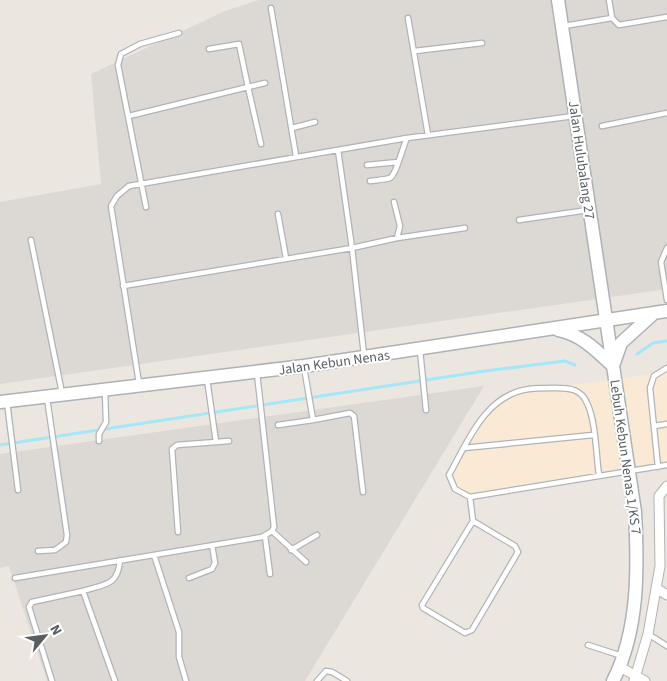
<svg xmlns="http://www.w3.org/2000/svg" width="667" height="681" viewBox="0 0 667 681" font-family="'Source Sans 3',sans-serif">
  <style>
    .commercial { fill: #fae9d5 }
    .industrial { fill: #dcd8d4 }
    .lines { fill: none; stroke-linecap: round; stroke-linejoin: round }
    .stream { stroke: #a3e7f8; stroke-width: 3 }
    .lane-casing { stroke: #b1b4b7; stroke-width: 7 }
    .street-casing { stroke: #b1b4b7; stroke-width: 11 }
    .secondary-casing { stroke: #adb2b5; stroke-width: 15 }
    .lane { stroke: #fff; stroke-width: 4.5 }
    .street { stroke: #fff; stroke-width: 9 }
    .secondary { stroke: #fff; stroke-width: 12 }
    .labels { text-anchor: middle; stroke-width: 4; stroke-linejoin: round; paint-order: stroke }
    .street-label { font-size: 14px; fill: #595e60; stroke: #fff }
  </style>
  <rect width="100%" height="100%" fill="#ebe6e0"/>
  <!-- commercial -->
  <path class="commercial" d="M667 372V463L470 495 456 487 452 481V476L488 412 501 401 528 391Z"/>
  <!-- industrial -->
  <path class="industrial" d="M259 0H667V289L0 384V202L101 184 91 74 225 11Z
    M484 386 305 681H47L9 566 0 568V454Z"/>
  <g class="lines">
    <!-- stream -->
    <path class="stream" d="M637 354 653 343 667 341
      M0 445 485 371 565 361 575 365"/>
    <!-- lane casing -->
    <g class="lane-casing">
      <path id="lane" d="M609 0 612 18 619 25 667 17
        M271 8 296 156
        M408 18 428 135
        M564 26 612 18
        M209 49 239 44 248 87 265 83
        M415 51 482 43
        M129 116 248 87 261 144
        M602 126 667 113
        M292 128 315 122
        M367 165 398 162
        M370 181C376 180 384 180 390 178 396 175 403 146 407 138
        M394 202 400 226 397 238
        M146 207 118 65 121 54 140 44 179 33
        M278 214 286 258
        M519 220 588 210
        M31 240 62 393
        M667 248 661 262 667 300
        M123 286 352 248 338 150
        M420 350 426 410
        M364 355 352 248 397 238 465 228
        M304 367 313 420 350 413 354 416 363 492
        M207 379 216 442 229 441
        M139 383 111 206 117 196 129 186 407 138 574 116
        M7 402 18 490
        M278 425 313 420
        M654 426 667 424
        M99 441V434L106 422 105 390
        M464 448 593 435
        M658 467 650 388 654 376 667 368
        M599 475C596 455 596 421 587 403 581 389 570 388 556 388 547 388 537 388 529 389 485 395 468 441 449 475L455 489 470 497 667 465
        M470 497 473 521 422 605 423 608 465 633 472 630 518 552 515 546 473 521
        M272 531 306 562
        M178 532 172 449 177 445 216 442
        M265 536 270 574
        M291 550 317 535
        M38 551 55 550 66 542 67 535 47 398
        M154 555 179 632V657L186 681
        M15 578 262 537 272 531 274 527 257 373
        M189 578 212 569 215 563 212 545
        M648 634 667 646
        M588 645 622 656
        M52 681 29 607 32 602 83 591
        M115 681 83 591C105 584 118 586 120 560
        M317 681 326 671 332 672 347 681"/>
    </g>
    <!-- street casing -->
    <g class="street-casing">
      <path id="street" d="M656 588 667 595
        M620 667 645 681
        M634 681 648 634 660 566 659 496 667 486"/>
    </g>
    <!-- secondary casing -->
    <g class="secondary-casing">
      <path id="secondary" d="M558 0 635 512C638 568 639 630 613 681
        M558 330C582 335 596 350 613 366
        M614 363 621 343 654 313
        M0 402 304 366 667 311"/>
    </g>
    <!-- lane -->
    <use href="#lane" class="lane"/>
    <!-- street -->
    <use href="#street" class="street"/>
    <!-- secondary -->
    <use href="#secondary" class="secondary"/>
  </g>
  <g class="labels">
    <!-- street labels -->
    <g class="street-label">
      <text transform="translate(582 160) rotate(82)" y="5">Jalan Hulubalang 27</text>
      <text transform="translate(334 362) rotate(-8)" y="5">Jalan Kebun Nenas</text>
      <text transform="translate(626 457) rotate(82)" y="5">Lebuh Kebun Nenas 1/KS 7</text>
    </g>
  </g>
  <!-- north arrow -->
  <g transform="translate(45 636) rotate(61)" stroke="#ffffff" stroke-width="4" paint-order="stroke">
  <path d="M0-4L9 19L0 12L-9 19Z" fill="#595e60"/>
  <text y="-8" font-size="14" font-weight="bold" text-anchor="middle" fill="#595e60">N</text>
  </g>
</svg>
